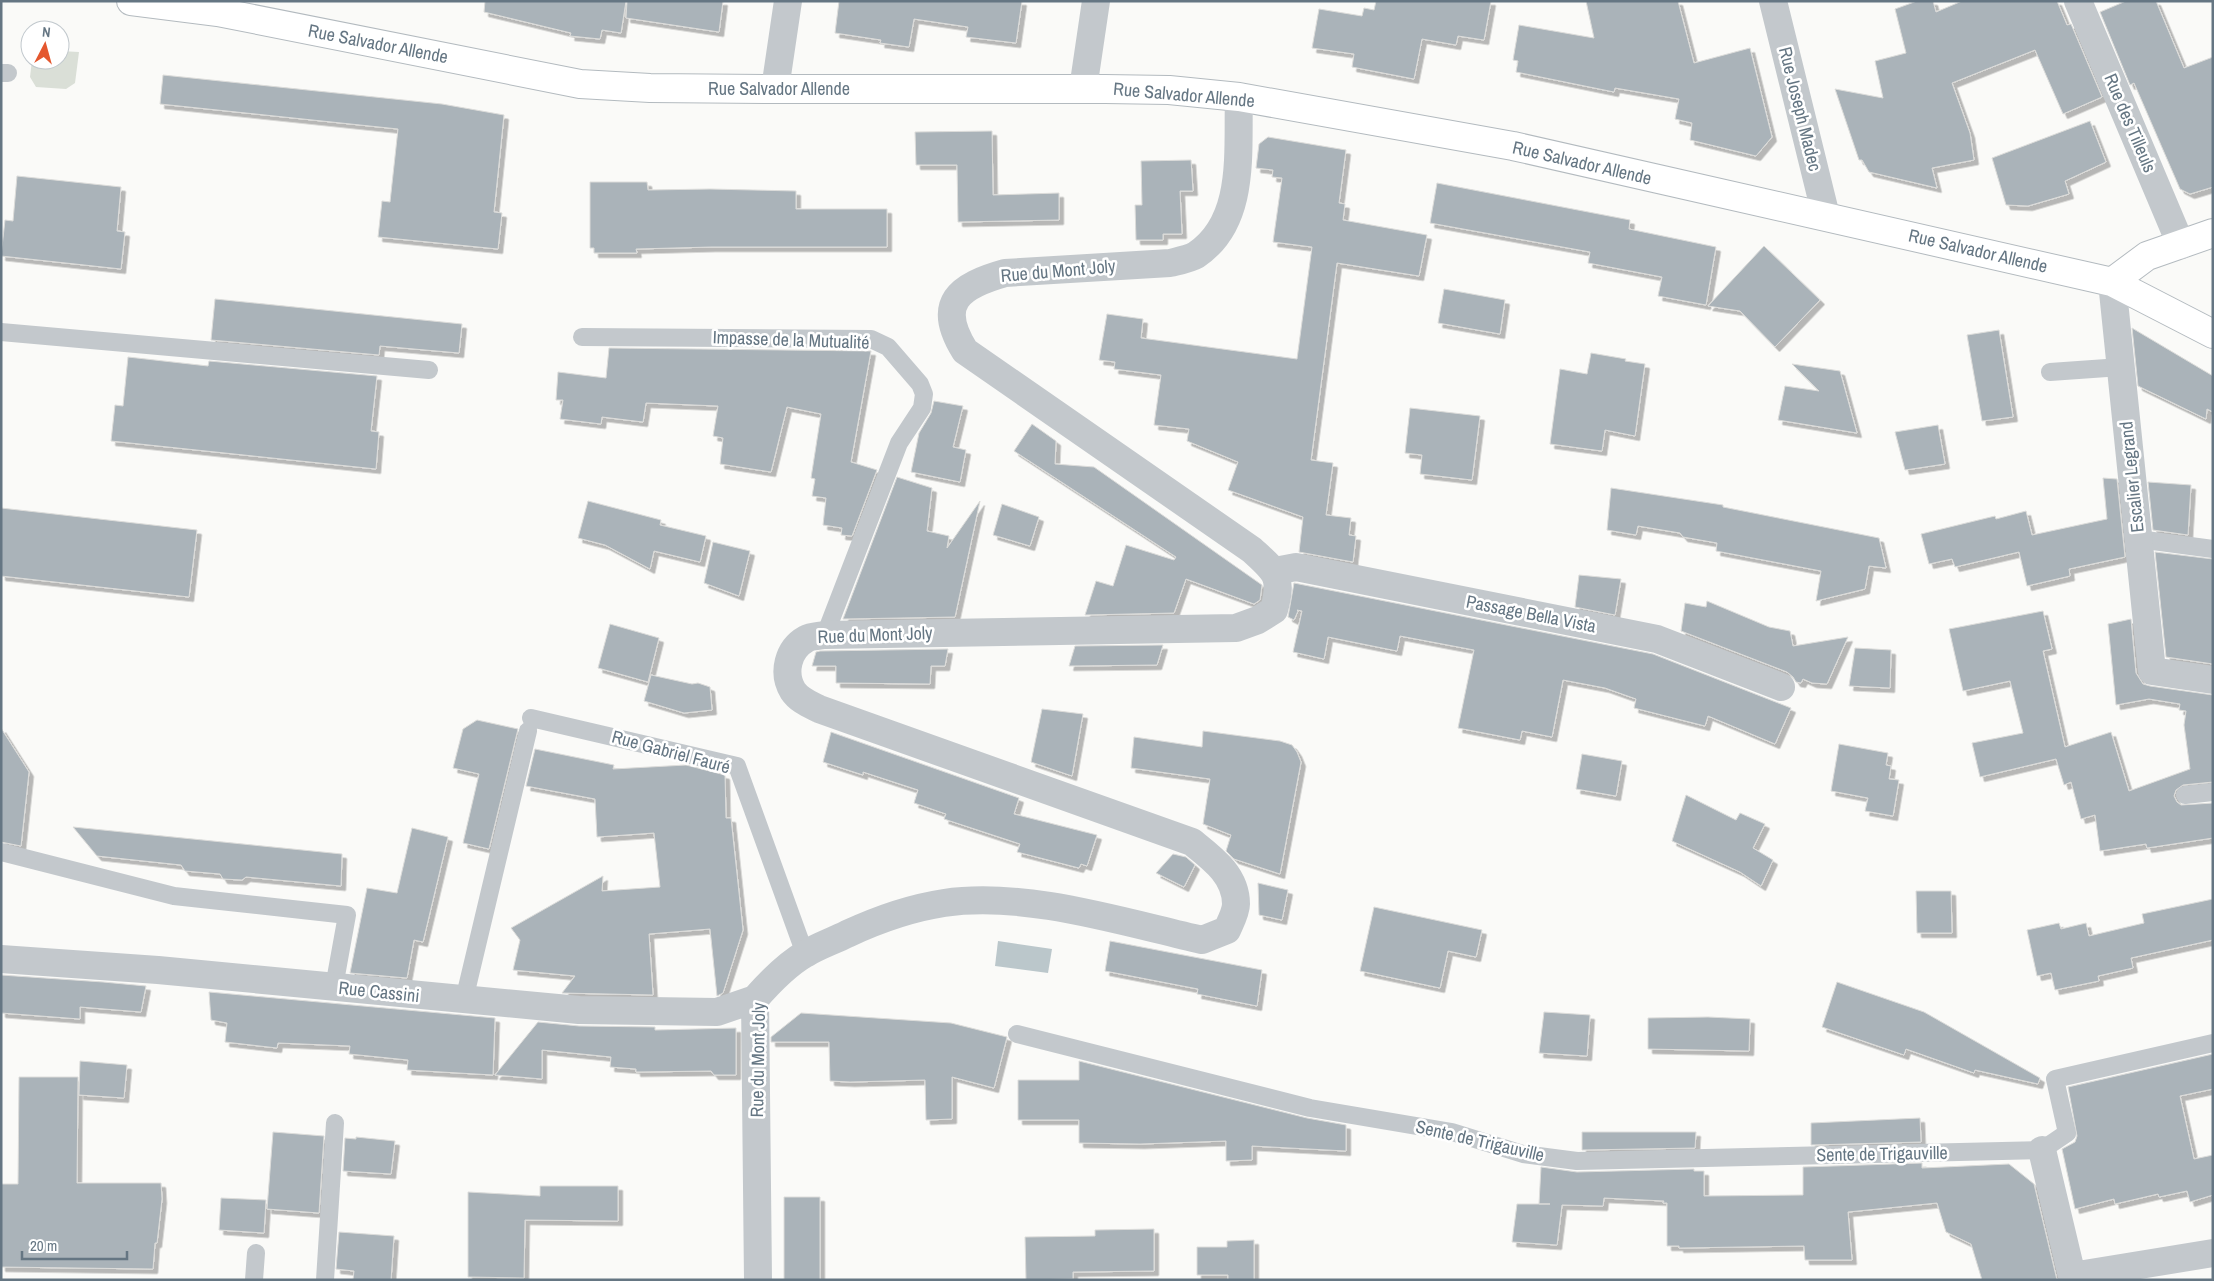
<svg xmlns="http://www.w3.org/2000/svg" width="2214" height="1281" viewBox="0 0 2214 1281" font-family="'Archivo Narrow',sans-serif">
  <style>
    .green { fill: #dadfd7 }
    .water { fill: #bbc7cb }
    .building { fill: #aab3b9; stroke: #dcdcda; filter: url(#shadow) }
    .lines { fill: none; stroke-linecap: round; stroke-linejoin: round }
    .secondary-casing { stroke: #b3babf; stroke-width: 30 }
    .lane { stroke: #c3c8cc; stroke-width: 18 }
    .street { stroke: #c3c8cc; stroke-width: 28 }
    .secondary { stroke: #fff; stroke-width: 28 }
    .labels { text-anchor: middle; stroke-width: 5; stroke-linejoin: round; paint-order: stroke }
    .street-label { font-size: 18px; fill: #657683; stroke: #fff }
  </style>
  <defs>
    <filter id="shadow"><feDropShadow dx="4.5" dy="4.5" stdDeviation="0" flood-color="#0004"/></filter>
  </defs>
  <rect width="100%" height="100%" fill="#fafaf8"/>
  <!-- green -->
  <path class="green" d="M60 51 79 52 75 83 66 89 36 87 30 77 32 60H60Z"/>
  <!-- water -->
  <path class="water" d="M998 941 1052 949 1048 973 995 966Z"/>
  <!-- building -->
  <path class="building" d="M485 1H626L621 33 602 30 600 39 570 36 571 33 484 12Z
    M627 1H723L719 32 626 18Z
    M839 1H1022L1016 43 966 37 968 27 914 19 909 47 880 43 881 40 835 33Z
    M1376 1H1491L1484 40 1458 36 1456 45 1422 39 1414 79 1352 67 1354 54 1312 48 1319 9 1362 16 1364 8 1374 10Z
    M1586 1H1678L1694 63 1750 48 1772 137 1756 156 1690 140 1692 123 1675 119 1679 99 1615 88 1614 92 1516 72 1518 61 1513 60 1519 25 1594 38Z
    M1917 1H1933L1936 12 1962 1H2057L2067 25 2071 24 2102 97 2063 114 2035 50 1952 83 1970 133 1974 160 1932 168 1937 188 1869 172 1862 160H1859L1835 89 1883 98 1875 61 1906 53 1895 9Z
    M2126 1H2156L2184 68 2213 57V187L2190 194 2180 189 2134 83 2130 85 2100 12Z
    M163 75 442 104 504 115 494 212 502 213 498 249 378 237 382 201 390 202 398 129 160 104Z
    M2090 121 2106 162 2065 181 2069 194 2028 206 2006 205 1992 158Z
    M992 131 993 195 1059 193V220L958 222 957 165H916L915 132Z
    M1268 137 1346 150 1339 203 1345 204 1343 220 1427 235 1419 276 1337 263 1311 460 1333 463 1326 515 1351 518 1349 535 1356 536 1353 562 1299 552 1303 517 1228 490 1238 462 1187 441 1189 429 1154 425 1161 375 1114 369 1115 362 1099 360 1107 314 1143 319 1141 338 1297 359 1312 247 1273 242 1282 178 1272 177 1273 170 1256 168 1259 144Z
    M1191 160 1193 191H1180L1182 234H1163V240H1136L1135 205H1142L1141 161Z
    M17 176 121 187 117 231 125 232 121 269 1 256 5 220 13 221Z
    M590 182H647L648 190 710 189 796 191V209H887V247H711L636 249 637 253H594V248H590Z
    M1437 183 1630 220 1629 229 1716 247 1706 305 1658 296 1662 277 1588 263 1590 252 1430 223Z
    M1764 246 1820 300 1775 347 1740 311 1708 306Z
    M1444 289 1505 300 1500 334 1438 323Z
    M215 299 462 324 459 353 380 346 379 355 211 340Z
    M2132 328 2213 376V412L2207 409 2206 419 2138 386Z
    M1999 330 2013 417 1982 421 1967 335Z
    M609 348 871 351 851 462 877 470 852 536 841 535 842 528 823 525 826 498 812 496 815 479 811 478 821 414 787 407 771 472 720 464 723 438 713 436 718 406 646 403 643 422 602 417 601 424 560 419 563 400H556L558 372 606 378Z
    M1591 353 1626 359 1625 361 1645 364 1635 436 1605 430 1602 451 1550 444 1560 369 1587 374Z
    M128 357 208 366 209 361 377 376 371 431 379 432 376 469 111 441 115 405 123 406Z
    M1792 364 1840 371 1857 433 1778 420 1785 386 1819 391Z
    M934 401 963 406 953 447 966 450 960 482 911 472 919 433 931 413Z
    M1410 408 1480 416 1472 480 1420 474 1422 455 1405 453Z
    M1032 424 1056 441 1055 464 1094 467 1262 585 1260 600 1254 604 1186 579 1174 613 1085 615 1096 581 1113 586 1126 545 1174 560 1176 557 1014 451Z
    M1938 425 1945 464 1905 470 1895 432Z
    M897 477 932 488 927 531 949 536 947 548 980 501 955 617 843 619Z
    M2103 478 2117 479 2125 557 2069 569 2070 576 2027 586 2019 552 1955 567 1952 559 1929 564 1921 534 1995 516 1996 519 2026 511 2032 535 2107 519Z
    M2148 482 2191 485 2188 535 2153 530Z
    M1611 488 1723 505V507L1879 538 1886 568 1869 566 1865 589 1816 601 1821 571 1716 551 1717 543 1683 537 1680 533 1638 526 1636 535 1607 530Z
    M588 501 661 520 660 525 706 536 700 562 654 551 650 569 605 545 578 538Z
    M1002 504 1039 517 1030 546 993 535Z
    M1 508 197 530 189 597 1 576Z
    M713 542 750 551 739 596 704 583Z
    M2155 552 2213 559V664L2166 657Z
    M1579 575 1621 579 1615 615 1575 607Z
    M1294 583 1653 654 1791 708 1775 744 1708 716 1705 726 1634 708 1636 699 1605 688 1563 680 1552 737 1522 731 1520 740 1458 728 1474 650 1400 636 1397 651 1328 637 1324 659 1293 652 1302 611 1297 610 1298 611 1294 620 1288 617Z
    M1707 601 1769 627 1790 631 1793 646 1848 637 1827 684 1812 683 1803 679 1801 683 1796 682 1793 677 1787 672 1681 631 1685 603 1706 607Z
    M2043 611 2052 649 2043 651 2065 747 2111 732 2129 791 2190 769 2184 725 2186 711 2179 710 2180 704 2149 699 2116 705 2108 624 2131 619 2136 673 2143 684 2150 686 2213 695V782L2183 785 2176 790 2174 796 2177 802 2181 805 2213 803V838L2147 848 2146 844 2100 851 2095 815 2081 819 2071 782 2064 785 2056 759 1980 777 1972 743 2023 733 2010 681 1963 691 1949 629Z
    M610 624 659 638 648 682 598 668Z
    M1163 645 1157 665 1069 666 1075 646Z
    M1855 648 1891 650 1890 688 1849 686Z
    M948 649 945 666H931L930 684 836 683V666H812L816 652 820 651Z
    M651 675 692 684 698 683 710 687 712 710 684 713 644 701Z
    M1042 709 1083 714 1072 776 1031 762Z
    M477 720 518 729 489 849 463 843 479 774 453 768 463 729Z
    M1 728 29 772 21 846 1 842Z
    M1203 731 1280 741 1292 745 1297 752 1301 762 1280 874 1234 859 1226 851 1231 835 1203 824 1210 779 1131 768 1134 737 1202 747Z
    M831 732 1019 798 1014 814 1097 835 1087 866 1081 864 1079 868 1017 852 1020 844 944 819 946 814 914 803 918 790 863 772V775L823 762Z
    M1839 744 1888 753 1886 765 1891 766 1889 779 1899 780 1893 816 1865 811 1868 798 1831 791Z
    M535 749 614 765 613 769 686 765 725 775 726 818H731L743 930 723 993 717 996 710 929 649 934 653 995 562 993 575 976 513 970 520 940 511 928 603 876 602 891 660 887 654 833 597 837 595 799 526 786Z
    M1582 754 1622 761 1616 796 1576 789Z
    M1686 795 1736 820 1740 813 1765 824 1753 848 1773 860 1761 886 1740 872 1672 841Z
    M73 827 342 854 341 886 246 877 242 880 223 879 220 874 185 871 181 865 97 856Z
    M412 828 448 837 423 942 414 940 407 978 350 973 367 888 397 893Z
    M1173 854 1186 857 1195 865 1184 887 1156 873Z
    M1258 883 1288 890 1282 920 1259 915Z
    M1916 891H1951L1952 933H1917Z
    M2213 899V940L2131 958 2133 968 2098 976 2099 981 2055 990 2051 973 2037 976 2027 930 2059 923 2061 929 2086 923 2089 936 2144 923 2142 914Z
    M1374 907 1482 930 1476 957 1448 951 1440 988 1360 971Z
    M1110 941 1262 970 1257 1006 1197 994 1198 989 1105 971Z
    M1 975 103 982 146 986 141 1012 80 1007V1019L1 1013Z
    M1837 982 1924 1012 2040 1078 2038 1084 1975 1070 1974 1073 1906 1049 1904 1055 1822 1027Z
    M209 992 495 1018 493 1075 407 1070 408 1060 349 1054 350 1046 278 1043 277 1048 225 1042 227 1023 211 1020Z
    M1544 1012 1590 1015 1587 1056 1539 1053Z
    M801 1013 951 1023 1007 1037 994 1088 952 1077V1119L926 1120 925 1080 850 1082 830 1081 829 1042H771V1037Z
    M1708 1017 1750 1019 1749 1051 1648 1049V1018Z
    M538 1022 579 1026 655 1027V1030L736 1028V1075H714L711 1071 636 1072V1069L610 1067 611 1057 542 1050V1079L495 1075Z
    M2213 1054V1089L2180 1096 2194 1159 2213 1155V1195L2190 1202 2187 1191 2159 1197 2158 1194 2115 1204 2114 1199 2075 1209 2062 1149 2075 1142 2077 1136 2068 1087Z
    M80 1061 127 1065 124 1098 79 1095Z
    M1079 1061 1307 1118 1346 1125V1151L1252 1146V1160L1226 1161V1141L1140 1144 1079 1143V1120H1018V1080H1079Z
    M19 1077H78L77 1183H161L162 1199 157 1243H155L153 1269 1 1267V1184H18Z
    M1920 1118 1921 1142 1811 1145V1123Z
    M273 1132 324 1136 319 1213 267 1209Z
    M1582 1132H1696L1695 1148 1582 1150Z
    M356 1137 395 1141 391 1174 343 1171 345 1138 356 1139Z
    M1922 1163V1168L2009 1164 2034 1184 2057 1280H1982L1971 1244 1946 1232 1937 1203 1848 1212 1852 1260H1805L1804 1246 1679 1248V1246H1667V1203H1663L1664 1201 1604 1198 1603 1206 1562 1205 1557 1245 1512 1242 1517 1204H1550H1539L1541 1167 1577 1172 1694 1169V1171H1704V1196L1803 1195V1167Z
    M540 1186H618V1221L525 1220 524 1278 468 1277V1192L540 1196Z
    M784 1197H820V1280H784Z
    M221 1198 266 1200 264 1233 219 1230Z
    M1154 1229V1271L1073 1272V1279L1026 1280 1025 1237 1095 1236V1230Z
    M339 1232 394 1236 391 1280H353L354 1271 336 1269Z
    M1254 1240V1280H1228V1275H1197V1247H1227V1241Z"/>
  <g class="lines">
    <!-- secondary casing -->
    <g class="secondary-casing">
      <path id="secondary" d="M131 1 218 12 580 84 650 88 775 89H1105L1169 90 1239 97 1513 146 2112 282 2213 334
        M2112 282 2147 256 2213 233"/>
    </g>
    <!-- lane -->
    <path class="lane" d="M1 73H8
      M1 332 429 370
      M582 337 871 339 888 347 920 384 924 394 922 408 899 443 825 635
      M2050 372 2121 367
      M2138 539 2213 549
      M531 718 737 766 805 954
      M2185 795 2213 792
      M1 852 174 896 347 915 334 987
      M464 1000 528 731
      M1017 1034 1310 1108 1452 1132 1523 1154 1577 1161 2042 1150 2067 1133 2055 1079 2213 1043
      M254 1280 256 1253
      M325 1280 335 1123"/>
    <!-- street -->
    <path class="street" d="M1773 1 1826 216
      M2078 1 2181 245
      M775 89 788 1
      M1083 89 1096 1
      M2112 282 2152 671 2213 680
      M1275 571 1296 567 1657 639 1781 687
      M1 959 158 970 579 1010 717 1012 755 999
      M2042 1150 2073 1280
      M2072 1276 2213 1253
      M758 1280 755 999C769 983 786 965 805 954 818 946 833 941 847 934 877 920 911 908 944 903 1026 891 1122 922 1202 940L1227 930C1230 923 1236 912 1236 904 1236 875 1212 858 1192 842L819 709C809 704 799 700 793 691 782 673 788 649 806 639 811 636 819 636 825 635L1236 628 1258 620 1274 610C1283 576 1276 572 1252 550L965 351C935 303 959 286 1005 273L1170 263C1178 261 1189 259 1196 255 1247 221 1237 150 1239 97"/>
    <!-- secondary -->
    <use href="#secondary" class="secondary"/>
  </g>
  <g class="labels">
    <!-- street labels -->
    <g class="street-label">
      <text transform="translate(378 44) rotate(11)" y="6">Rue Salvador Allende</text>
      <text x="779" y="95">Rue Salvador Allende</text>
      <text transform="translate(1184 95) rotate(5)" y="6">Rue Salvador Allende</text>
      <text transform="translate(1800 109) rotate(76)" y="6">Rue Joseph Madec</text>
      <text transform="translate(2130 123) rotate(67)" y="6">Rue des Tilleuls</text>
      <text transform="translate(1582 163) rotate(13)" y="6">Rue Salvador Allende</text>
      <text transform="translate(1978 251) rotate(13)" y="6">Rue Salvador Allende</text>
      <text transform="translate(1058 271) rotate(-5)" y="6">Rue du Mont Joly</text>
      <text transform="translate(791 340) rotate(2)" y="6">Impasse de la Mutualité</text>
      <text transform="translate(2132 477) rotate(-96)" y="6">Escalier Legrand</text>
      <text transform="translate(1531 614) rotate(11)" y="6">Passage Bella Vista</text>
      <text transform="translate(875 635) rotate(-2)" y="6">Rue du Mont Joly</text>
      <text transform="translate(671 752) rotate(15)" y="6">Rue Gabriel Fauré</text>
      <text transform="translate(379 992) rotate(6)" y="6">Rue Cassini</text>
      <text transform="translate(758 1060) rotate(-89)" y="6">Rue du Mont Joly</text>
      <text transform="translate(1480 1141) rotate(13)" y="6">Sente de Trigauville</text>
      <text transform="translate(1882 1154) rotate(-1)" y="6">Sente de Trigauville</text>
    </g>
  </g>
  <!-- border -->
  <rect width="2214" height="1281" fill="none" stroke="#657683" stroke-width="5"/>
  <!-- north arrow -->
  <g transform="translate(45 45) rotate(6)"><circle r="24" fill="#ffffff" stroke="#c1c8cd"/>
  <path d="M0-4L9 19L0 12L-9 19Z" fill="#e4572e"/>
  <text y="-8" font-size="14" font-weight="bold" text-anchor="middle" fill="#657683">N</text>
  </g>
  <!-- scale -->
  <path d="M22 1251v8h105v-8" fill="none" stroke="#657683" stroke-width="2.5"/>
  <text x="30" y="1251" font-size="15" fill="#657683" stroke="#ffffff" stroke-width="4" paint-order="stroke">20 m</text>
</svg>
